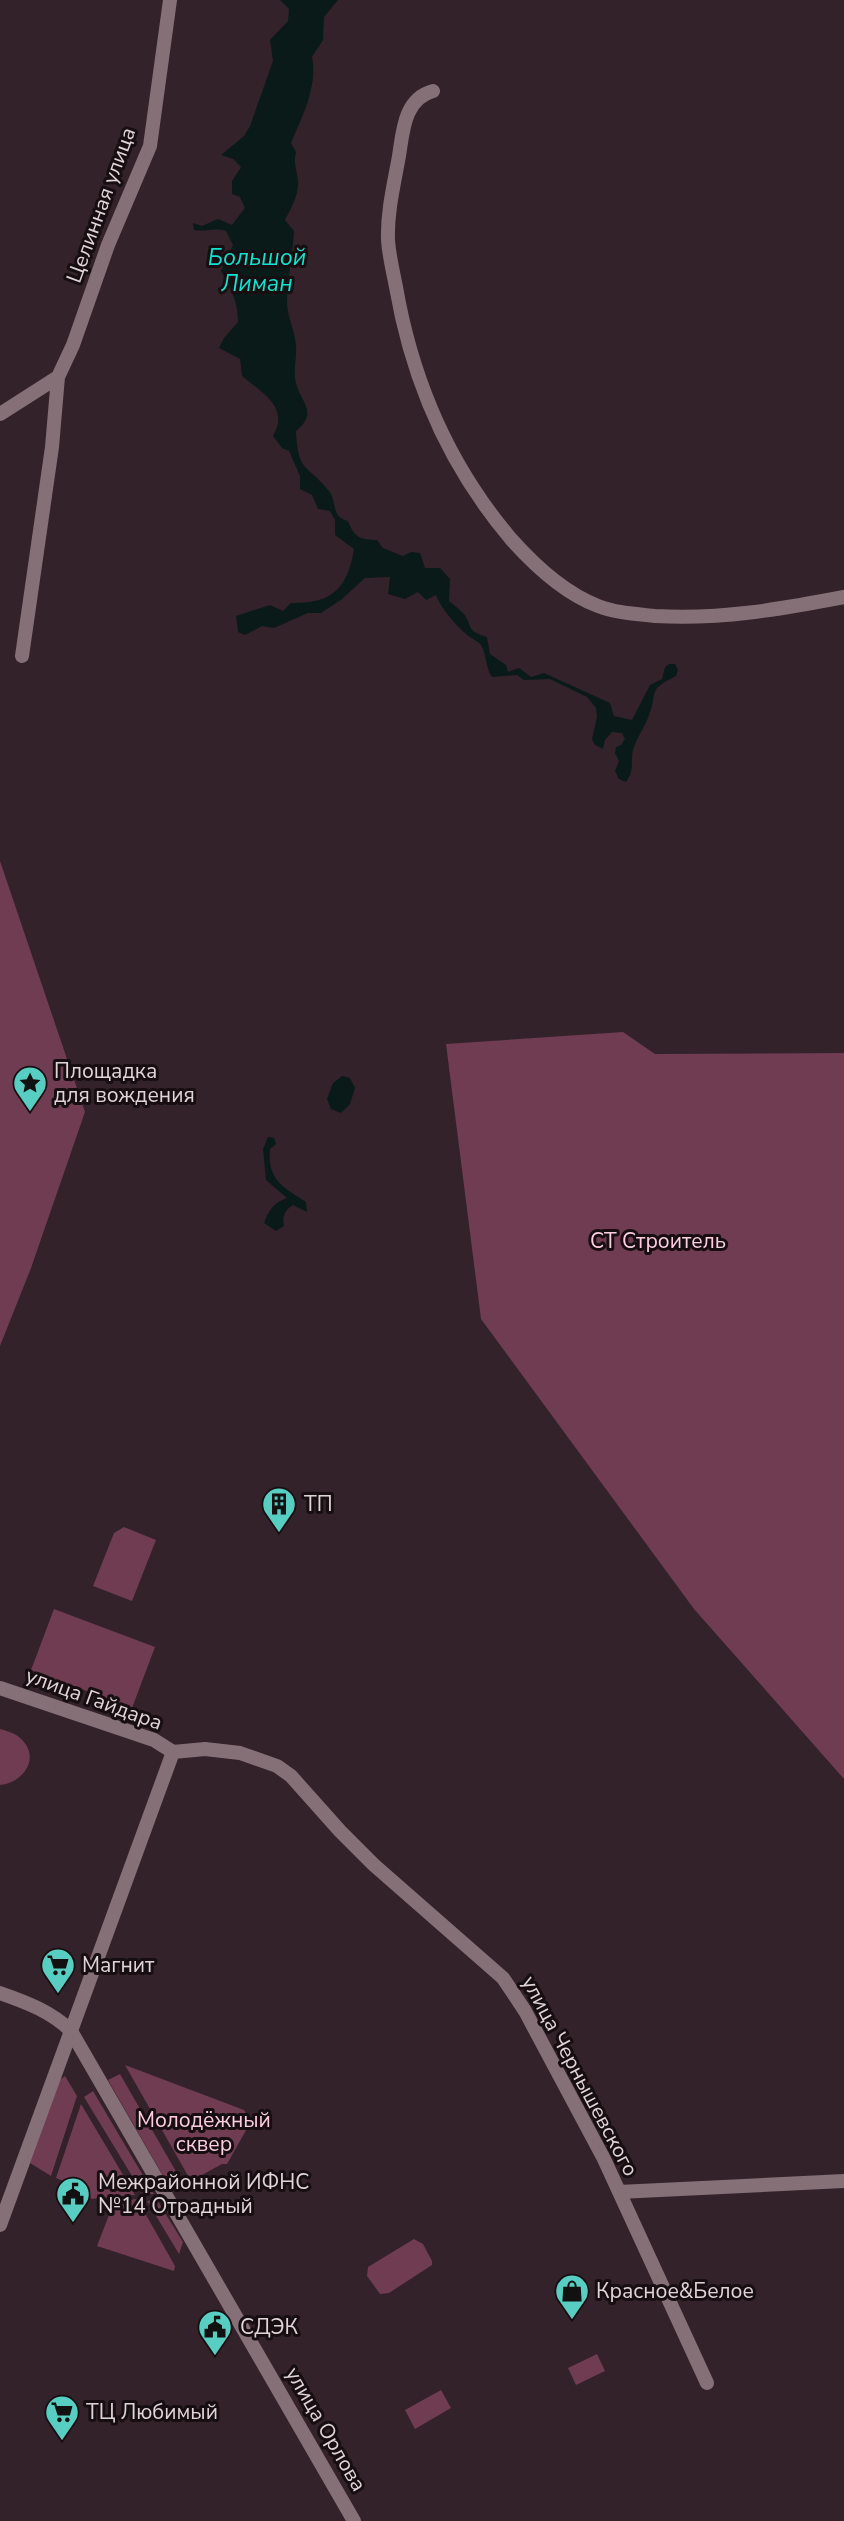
<svg xmlns="http://www.w3.org/2000/svg" width="844" height="2521" viewBox="0 0 844 2521" font-family="'Nunito Sans',sans-serif">
  <style>
    .green { fill: #6f3c52 }
    .water { fill: #0a1a18 }
    .lines { fill: none; stroke-linecap: round; stroke-linejoin: round }
    .minor { stroke: #857078; stroke-width: 14 }
    .labels { text-anchor: middle; stroke-width: 6; stroke-linejoin: round; paint-order: stroke }
    .street-label { font-size: 21px; fill: #e1d4d9; stroke: #160e11 }
    .poi-label { font-size: 21px; fill: #e1d4d9; stroke: #160e11; text-anchor: start }
    .park-label { font-size: 21px; fill: #fbcddf; stroke: #160e11 }
    .water-label { font-size: 23px; font-style: italic; fill: #11e2d1; stroke: #160e11 }
  </style>
  <rect width="100%" height="100%" fill="#332229"/>
  <!-- green -->
  <path class="green" d="M0 861 85 1112 31 1268 0 1346Z
    M623 1032 655 1054 844 1053V1779L694 1609 481 1319 446 1044Z
    M124 1527 156 1540 132 1601 93 1586 114 1533Z
    M54 1609 155 1647 132 1708 31 1670Z
    M0 1729C7 1731 15 1733 20 1738 42 1757 23 1783 0 1785Z
    M125 2065 244 2110 250 2120 249 2125 227 2164H222L191 2181Z
    M120 2074 182 2182 170 2188 108 2080Z
    M65 2076 77 2096 51 2176 30 2163 60 2080Z
    M93 2091 154 2194H143L84 2097Z
    M81 2104 135 2195 91 2199 89 2191 56 2178Z
    M137 2199 175 2266 174 2271 97 2246 114 2202Z
    M157 2200 183 2242 179 2254 147 2201Z
    M414 2239 423 2244 432 2261V2265L389 2293 380 2294 367 2276 368 2267Z
    M597 2354 605 2371 576 2385 568 2368Z
    M441 2390 451 2408 415 2429 405 2410Z"/>
  <!-- water -->
  <path class="water" d="M280 0H338L324 17 323 40 312 57C318 86 302 117 291 143L296 152C293 163 297 170 298 181 299 195 291 208 285 220L294 231C293 255 287 278 287 302 287 316 295 331 296 345 297 356 294 367 295 378 297 400 321 411 296 431 298 474 307 463 329 491 338 503 330 516 348 521 354 537 360 540 377 540L383 548 403 556 411 552 420 553 425 568H440L450 579 449 601C454 605 459 609 463 613 474 626 464 630 487 637L490 654 506 665 508 672 519 668 531 677 544 673 610 703 614 716 632 720 650 685 662 679 665 667 669 664H675L678 670 676 676C670 679 662 683 657 688 652 695 654 702 651 709 647 725 637 736 633 750 630 764 635 769 626 782L619 779 615 771 619 761 615 753 616 747 621 745 625 739 622 733 612 732 605 740 603 749 595 745 592 739 597 717 596 708 587 697 550 679 524 680 517 675 492 677C485 667 487 655 481 645 477 640 472 639 467 635 456 625 441 609 436 595L426 600 418 592 405 599 388 594 390 577 365 578 342 599 321 613H308L274 628 262 626 245 635 238 632 236 616 270 605 283 611 291 603C332 604 348 588 354 549L335 535V520L330 511 318 509 312 495 300 489V476L289 451 282 448 273 436C290 407 262 393 242 376L240 359 219 348 224 338 238 322C238 301 231 289 221 271L233 245 226 231C214 227 206 232 194 230L193 223 202 226 218 219 232 225 245 208 240 197 232 194V181L241 167 233 159 221 155 244 136 250 126 273 61 270 40 288 21 289 9Z
    M342 1076 350 1078 355 1088 350 1104 341 1113 331 1109 327 1099 333 1083Z
    M268 1137 274 1138 276 1144 270 1149C267 1180 283 1187 306 1202L307 1212 293 1205C285 1210 282 1216 284 1226L276 1231 264 1223C269 1210 273 1203 287 1198L266 1180 263 1149Z"/>
  <g class="lines">
    <!-- minor -->
    <path class="minor" d="M433 91C404 99 403 131 399 156 394 184 387 212 388 240 389 256 393 271 396 287 412 380 450 467 511 539 535 566 564 593 598 606 616 613 636 614 655 616 720 620 781 609 844 597
      M0 414 58 377 73 345 108 245 150 146 170 0
      M22 656 52 447 58 377
      M0 1688 154 1740 173 1752
      M173 1752 205 1749 240 1753 277 1766 291 1776 340 1831 374 1865 503 1978 525 2011 604 2159 707 2383
      M0 1993C26 2002 52 2012 71 2031L354 2521
      M619 2192 844 2181
      M0 2225 173 1752"/>
  </g>
  <!-- icons -->
  <defs>
    <g id="sight-pin" transform="scale(1.75)"><path d="M0 17L-7.5 6A9.5 9.5 0 1 1 7.5 6Z" fill="#57cec1" stroke="#160e11"/><path d="M0-6L1.8-2.2L6-1.7L2.9 1.2L3.7 5.4L0 3.3L-3.7 5.4L-2.9 1.2L-6-1.7L-1.8-2.2Z" fill="#111"/></g>
    <g id="building-pin" transform="scale(1.75)"><path d="M0 17L-7.5 6A9.5 9.5 0 1 1 7.5 6Z" fill="#57cec1" stroke="#160e11"/><path d="M-4-6H4V6H1V3H-1V6H-4ZM-2.5-4.3h1.7v1.8h-1.7ZM.8-4.3h1.7v1.8H.8ZM-2.5-1h1.7V.8h-1.7ZM.8-1h1.7V.8H.8Z" fill="#111"/></g>
    <g id="supermarket-pin" transform="scale(1.75)"><path d="M0 17L-7.5 6A9.5 9.5 0 1 1 7.5 6Z" fill="#57cec1" stroke="#160e11"/><path d="M-6-5.5h2.5l.6 2H6L4.5 2H-2.5L-4.4-4H-6ZM-1.5 3.2a1.3 1.3 0 1 0 .1 0ZM3 3.2a1.3 1.3 0 1 0 .1 0Z" fill="#111"/></g>
    <g id="civic-pin" transform="scale(1.75)"><path d="M0 17L-7.5 6A9.5 9.5 0 1 1 7.5 6Z" fill="#57cec1" stroke="#160e11"/><path d="M-.6-6.5H3V-4.5H.6V-3L4-1V1h2V6H-6V1h2V-1L-.6-3ZM-1.2 2.5V6h2.4V2.5Z" fill="#111"/></g>
    <g id="shop-pin" transform="scale(1.75)"><path d="M0 17L-7.5 6A9.5 9.5 0 1 1 7.5 6Z" fill="#57cec1" stroke="#160e11"/><path d="M-5-2.5h2.3a2.7 3.5 0 0 1 5.4 0H5L5.5 6h-11ZM-1.5-2.5h3a1.5 2.3 0 0 0-3 0Z" fill="#111"/></g>
  </defs>
  <g fill-rule="evenodd">
    <use href="#sight-pin" x="30" y="1083"/>
    <use href="#building-pin" x="279" y="1504"/>
    <use href="#supermarket-pin" x="58" y="1965"/>
    <use href="#civic-pin" x="73" y="2194"/>
    <use href="#shop-pin" x="572" y="2291"/>
    <use href="#civic-pin" x="215" y="2327"/>
    <use href="#supermarket-pin" x="62" y="2412"/>
  </g>
  <g class="labels">
    <!-- street labels -->
    <g class="street-label">
      <text transform="translate(101 205) rotate(-70)" y="7">Целинная улица</text>
      <text transform="translate(94 1699) rotate(20)" y="7">улица Гайдара</text>
      <text transform="translate(580 2076) rotate(62)" y="7">улица Чернышевского</text>
      <text transform="translate(326 2429) rotate(60)" y="7">улица Орлова</text>
    </g>
    <!-- poi labels -->
    <g class="poi-label">
      <text x="54" y="1078">Площадка<tspan x="54" dy="24">для вождения</tspan></text>
      <text x="304" y="1511">ТП</text>
      <text x="82" y="1972">Магнит</text>
      <text x="98" y="2189">Межрайонной ИФНС<tspan x="98" dy="24">№14 Отрадный</tspan></text>
      <text x="596" y="2298">Красное&amp;Белое</text>
      <text x="240" y="2334">СДЭК</text>
      <text x="86" y="2419">ТЦ Любимый</text>
    </g>
    <!-- park labels -->
    <g class="park-label">
      <text x="658" y="1248">СТ Строитель</text>
      <text x="204" y="2127">Молодёжный<tspan x="204" dy="24">сквер</tspan></text>
    </g>
    <!-- water labels -->
    <g class="water-label">
      <text x="257" y="265">Большой<tspan x="257" dy="26">Лиман</tspan></text>
    </g>
  </g>
</svg>
